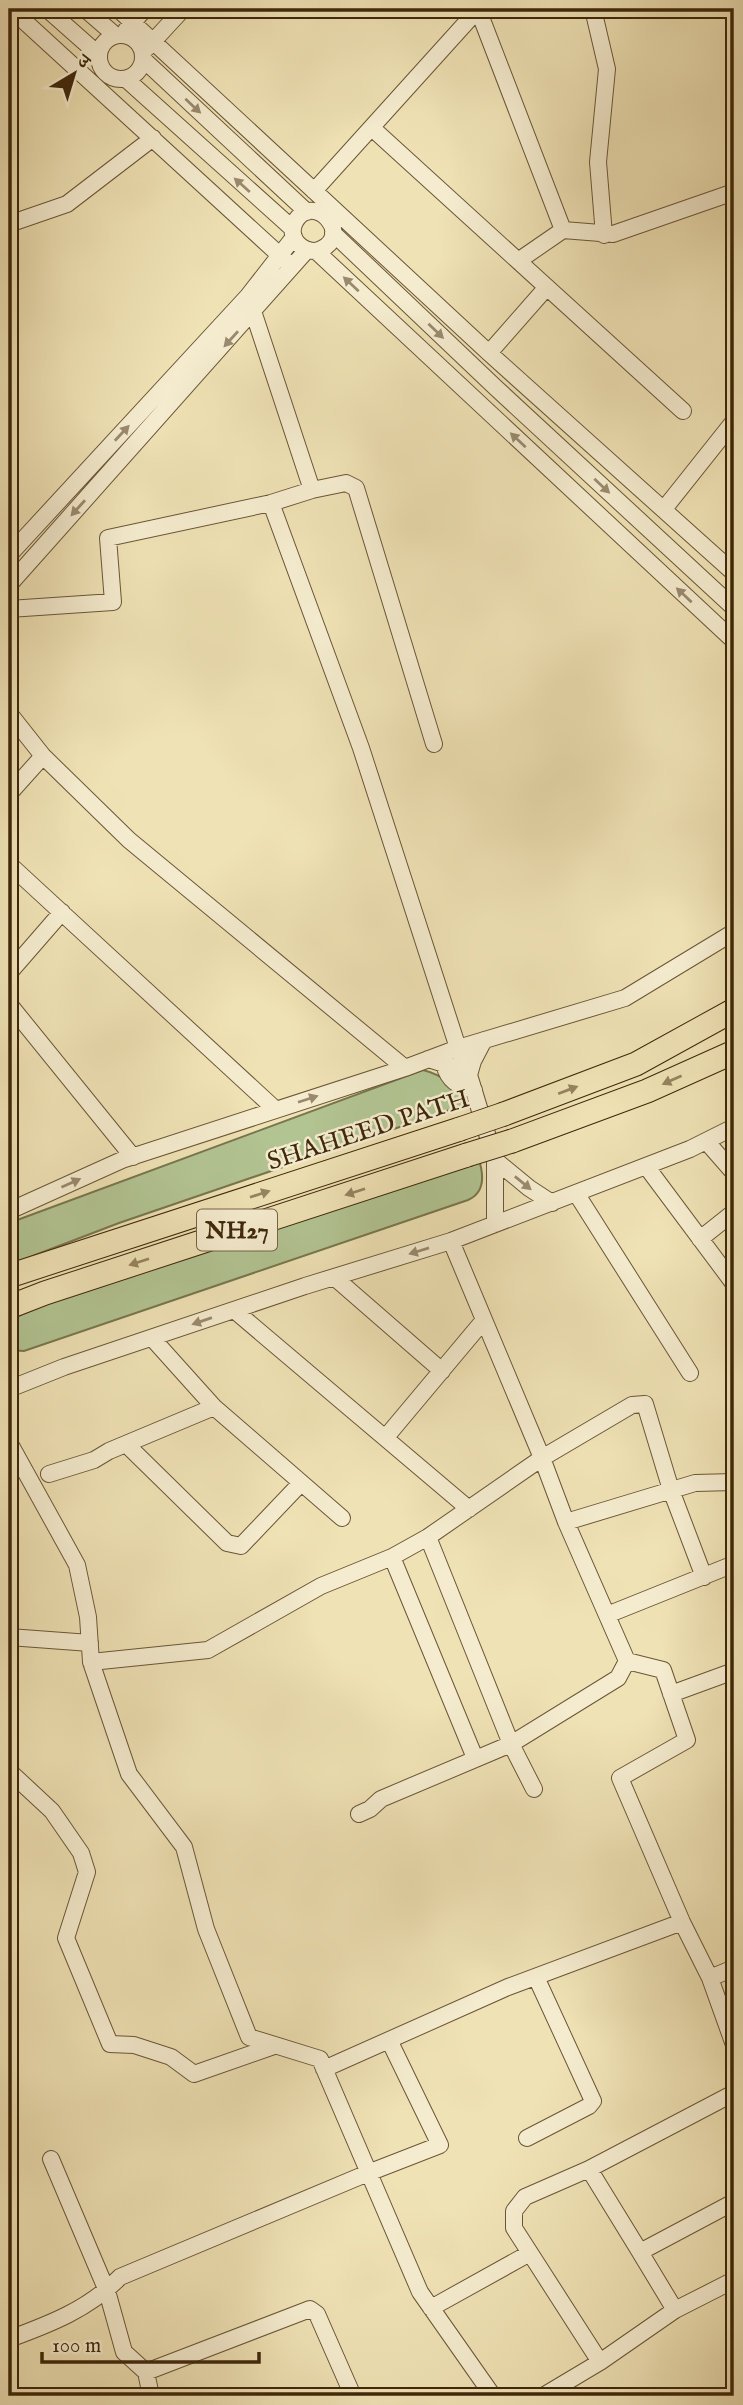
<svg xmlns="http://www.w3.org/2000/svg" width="743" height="2405" viewBox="0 0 743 2405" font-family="'IM FELL English','Noto Serif Devanagari',serif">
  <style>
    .green { fill: #b2c492; stroke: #78764e; stroke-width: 2 }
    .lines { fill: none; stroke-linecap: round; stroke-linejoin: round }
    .minor-casing { stroke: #6a5636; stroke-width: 18 }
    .highway-casing { stroke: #3e270b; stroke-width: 25 }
    .minor { stroke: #f5eccf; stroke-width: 16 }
    .highway { stroke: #efe2b5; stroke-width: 23 }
    .highway-bridge-casing { stroke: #3e270b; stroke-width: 25; stroke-linecap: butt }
    .highway-bridge { stroke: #efe2b5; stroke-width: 23 }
    .oneway { fill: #9a8a6d }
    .oneway2 { fill: #968460 }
    .labels { text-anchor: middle; stroke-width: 5; stroke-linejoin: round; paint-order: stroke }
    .shield { fill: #f5eccf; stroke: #756246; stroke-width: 2 }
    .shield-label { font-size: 24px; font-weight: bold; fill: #3e270b }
    .street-label { font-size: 26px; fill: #3e270b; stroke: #f5eccf }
  </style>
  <rect width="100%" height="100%" fill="#efe2b5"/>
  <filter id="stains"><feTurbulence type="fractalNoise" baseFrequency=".00286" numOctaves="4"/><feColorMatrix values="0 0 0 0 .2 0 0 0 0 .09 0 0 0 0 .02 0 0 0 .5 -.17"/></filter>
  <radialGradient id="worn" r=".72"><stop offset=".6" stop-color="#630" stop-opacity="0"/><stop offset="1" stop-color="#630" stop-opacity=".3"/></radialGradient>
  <!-- green -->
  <path class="green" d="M423 1070C443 1075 457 1087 467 1104L119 1223 9 1265V1223Z
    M478 1157C484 1174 486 1192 468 1200L24 1351 9 1350V1320L67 1295Z"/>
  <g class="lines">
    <!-- minor casing -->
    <g class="minor-casing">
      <path id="minor" d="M11 9 286 261
        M47 9 99 55
        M85 9 115 35
        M118 9 489 353 734 573
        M593 9 607 69 598 162 604 235
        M126 30 145 9
        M99 57a22 22 0 1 1 44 0a22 22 0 1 1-44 0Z
        M147 48 183 9
        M144 60 307 212
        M126 79 293 229
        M372 128 683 411
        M314 191 473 15 481 17 563 230
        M9 224 67 204 153 138
        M333 233 495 387 734 608
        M316 251C358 238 313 189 295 222 287 238 301 251 316 251L734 641
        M518 261 563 230 613 234 734 192
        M248 296 312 490 271 503 361 748 458 1048 469 1075 495 1160V1224
        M489 353 547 287
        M312 490 346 483 356 488 434 744
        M664 509 734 421
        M9 555 248 296 294 237
        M9 585 307 250
        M9 609 113 602 108 538 271 503
        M9 713 43 756 129 840 405 1068
        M9 794 43 756
        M9 864 276 1110
        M9 973 62 912
        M9 1004 133 1157
        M428 1059 450 1066 469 1075 473 1061 484 1040
        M444 1064C448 1081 458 1086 474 1090
        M706 1141 734 1173
        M495 1160 529 1188 552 1203
        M646 1166 734 1284
        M576 1193 690 1373
        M9 1211 122 1160 405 1068 458 1048 625 998 734 932
        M700 1239 734 1212
        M334 1277 442 1371
        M234 1310 469 1509
        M152 1338 214 1407 342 1518
        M9 1389 64 1367 305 1286 451 1241 690 1149 734 1127
        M386 1437 484 1320
        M9 1442 77 1565 88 1617 91 1662 208 1650 321 1586 392 1557 428 1537 542 1458 451 1241
        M126 1444 227 1543 241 1546 301 1483
        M49 1474 94 1460 109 1451 214 1407
        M566 1522 695 1483 734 1482
        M428 1537 511 1744 534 1789
        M392 1557 475 1758
        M704 1577 671 1490 645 1404 632 1405 542 1458 566 1522 627 1661 663 1670 687 1740 620 1778 682 1922 710 1978 734 2045
        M607 1615 734 1564
        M9 1637 90 1643
        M91 1662 129 1774 184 1847 206 1929 249 2037 320 2059 420 2292 493 2396
        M671 1694 734 1671
        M9 1771 52 1811 81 1853 87 1872 66 1938 110 2044 134 2045 171 2057 194 2074 274 2046
        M359 1814 370 1809 381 1799 511 1744 618 1678 627 1661
        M710 1978 734 1968
        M324 2069 508 1987 682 1922
        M527 2138 589 2106 593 2101 536 1977
        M51 2159 107 2291 124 2352 146 2372 310 2309 317 2314 353 2396
        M589 2169 640 2252 734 2202
        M640 2252 675 2310
        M431 2308 530 2253
        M9 2339C50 2324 89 2309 120 2277L368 2173 440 2145 389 2040
        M600 2362 514 2228V2211L525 2197 589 2169 734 2093
        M146 2372 151 2396
        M543 2396 600 2362 675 2310 734 2280"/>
    </g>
    <!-- highway casing -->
    <g class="highway-casing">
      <path id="highway" d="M504 1114 636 1064 734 1010
        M512 1141 647 1091 734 1052
        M9 1276 460 1129
        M9 1307 45 1293 467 1155"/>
    </g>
    <!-- minor -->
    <use href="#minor" class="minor"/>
    <!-- highway -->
    <use href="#highway" class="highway"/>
    <!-- highway-bridge casing -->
    <g class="highway-bridge-casing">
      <path id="highway-bridge" d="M460 1129 504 1114
        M467 1155 512 1141"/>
    </g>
    <!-- highway-bridge -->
    <use href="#highway-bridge" class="highway-bridge"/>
  </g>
  <!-- one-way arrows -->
  <defs><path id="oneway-solid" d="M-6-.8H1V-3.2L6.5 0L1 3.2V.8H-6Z" transform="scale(1.75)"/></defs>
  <g class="oneway">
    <use href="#oneway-solid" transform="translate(193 106) rotate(43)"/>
    <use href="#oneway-solid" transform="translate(242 185) rotate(-138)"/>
    <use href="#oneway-solid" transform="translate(351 284) rotate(-137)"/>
    <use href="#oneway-solid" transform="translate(436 331) rotate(44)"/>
    <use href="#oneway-solid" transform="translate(231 339) rotate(132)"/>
    <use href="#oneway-solid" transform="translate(122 433) rotate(-47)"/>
    <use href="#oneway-solid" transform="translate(518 440) rotate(-137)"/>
    <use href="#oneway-solid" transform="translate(602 486) rotate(43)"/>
    <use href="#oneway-solid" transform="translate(78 508) rotate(132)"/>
    <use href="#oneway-solid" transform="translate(684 595) rotate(-137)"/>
    <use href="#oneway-solid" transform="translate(308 1099) rotate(-18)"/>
    <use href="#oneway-solid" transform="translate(71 1183) rotate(-24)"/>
    <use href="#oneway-solid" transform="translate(523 1183) rotate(39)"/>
    <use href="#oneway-solid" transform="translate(419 1251) rotate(163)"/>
    <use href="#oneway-solid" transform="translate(202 1321) rotate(161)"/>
  </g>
  <g class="oneway2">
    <use href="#oneway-solid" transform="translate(672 1080) rotate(156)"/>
    <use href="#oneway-solid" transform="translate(568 1090) rotate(-21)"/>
    <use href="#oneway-solid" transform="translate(355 1192) rotate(162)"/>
    <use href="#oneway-solid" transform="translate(260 1194) rotate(-18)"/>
    <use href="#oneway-solid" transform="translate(139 1262) rotate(162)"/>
  </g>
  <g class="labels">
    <!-- shield labels -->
    <rect class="shield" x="197" y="1209.5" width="80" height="41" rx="5"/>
    <g class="shield-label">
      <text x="237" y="1238">NH27</text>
    </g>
    <!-- street labels -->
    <g class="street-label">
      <text transform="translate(368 1129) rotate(-18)" y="9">SHAHEED PATH</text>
    </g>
  </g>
  <!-- margin -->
  <rect width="743" height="2405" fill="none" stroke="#efe2b5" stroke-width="35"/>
  <rect x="10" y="10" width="722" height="2384" fill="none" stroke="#3e270b" stroke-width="3.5"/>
  <rect x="18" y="18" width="708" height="2370" fill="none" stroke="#3e270b" stroke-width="2"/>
  <!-- north arrow -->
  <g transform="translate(74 74) rotate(38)" stroke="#f5eccf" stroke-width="5" paint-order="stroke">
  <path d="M0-5L12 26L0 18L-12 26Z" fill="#3e270b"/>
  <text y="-10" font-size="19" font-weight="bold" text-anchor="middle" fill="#3e270b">उ</text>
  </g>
  <!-- scale -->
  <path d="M42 2352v10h217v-10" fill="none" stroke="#3e270b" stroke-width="3.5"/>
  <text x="52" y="2352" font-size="21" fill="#3e270b" stroke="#f5eccf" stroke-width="5" paint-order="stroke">100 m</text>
  <rect width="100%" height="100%" filter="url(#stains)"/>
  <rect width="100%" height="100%" fill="url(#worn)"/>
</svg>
